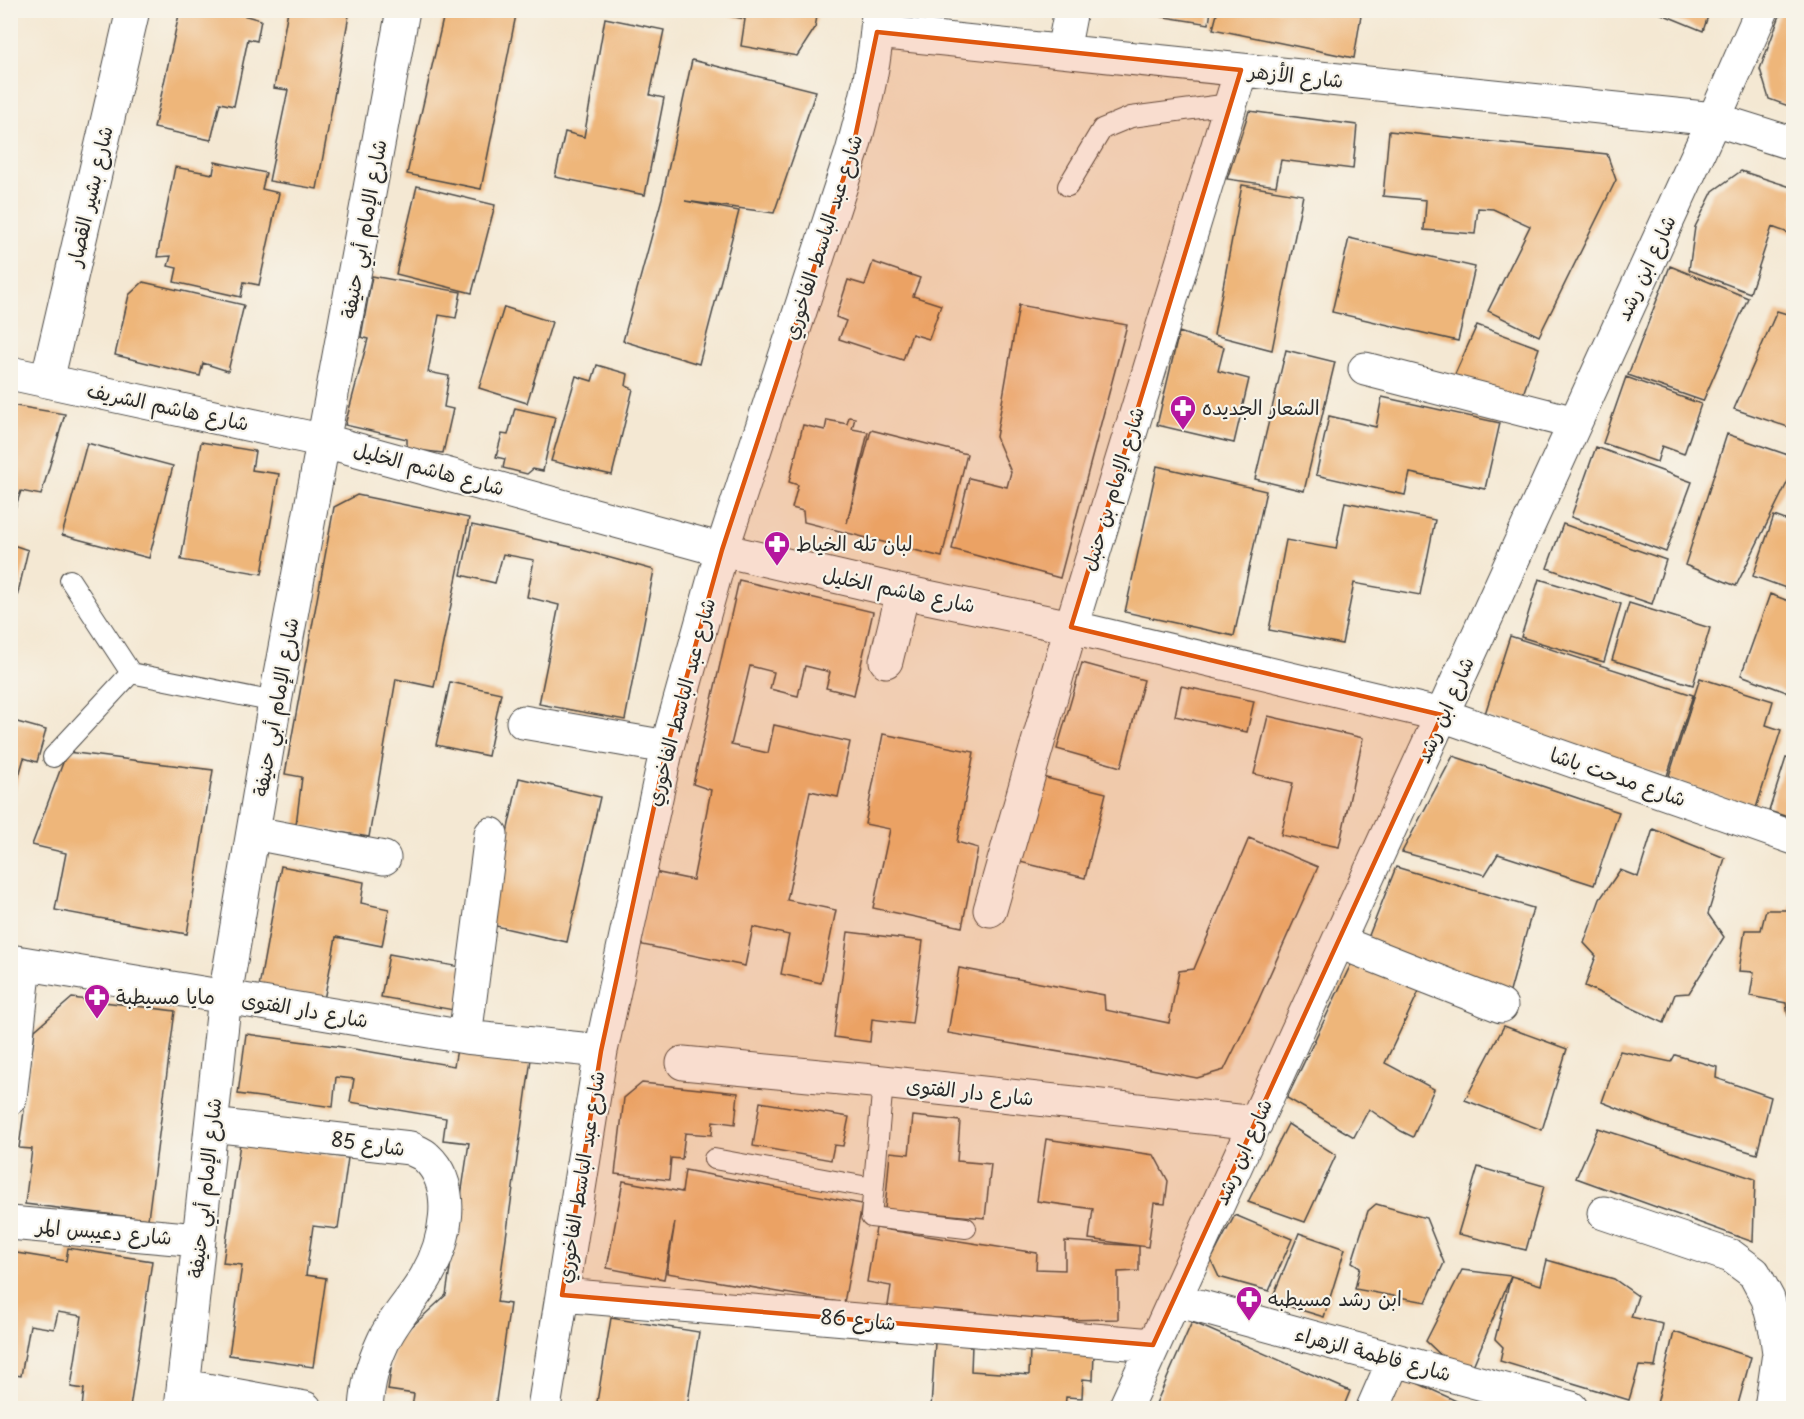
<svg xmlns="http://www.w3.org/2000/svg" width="1804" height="1419" viewBox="0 0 1804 1419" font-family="'Playpen Sans','Playpen Sans Arabic',sans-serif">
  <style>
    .building { fill: #eeb67a }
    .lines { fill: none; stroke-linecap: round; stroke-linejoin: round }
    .service-casing { stroke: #494744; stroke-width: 22 }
    .minor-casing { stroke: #494744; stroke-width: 35 }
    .service { stroke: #fff; stroke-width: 20 }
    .minor { stroke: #fff; stroke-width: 33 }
    .marked { fill: #df570e; fill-opacity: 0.2; stroke: #df570e; stroke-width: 4.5; stroke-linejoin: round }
    .labels { text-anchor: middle; stroke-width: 4.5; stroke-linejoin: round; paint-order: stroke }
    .street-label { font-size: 20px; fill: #2b2b2b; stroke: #f7f3e8 }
    .poi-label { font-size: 20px; fill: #2b2b2b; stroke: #f7f3e8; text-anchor: start }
  </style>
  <rect width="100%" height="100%" fill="#f7f3e8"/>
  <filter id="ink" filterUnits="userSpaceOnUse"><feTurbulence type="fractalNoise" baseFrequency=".0167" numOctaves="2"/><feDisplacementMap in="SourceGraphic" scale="12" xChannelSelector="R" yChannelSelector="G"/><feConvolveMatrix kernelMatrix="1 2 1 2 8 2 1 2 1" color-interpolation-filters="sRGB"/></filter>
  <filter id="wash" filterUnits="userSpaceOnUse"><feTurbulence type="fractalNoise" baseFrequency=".008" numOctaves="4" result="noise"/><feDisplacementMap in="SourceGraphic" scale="24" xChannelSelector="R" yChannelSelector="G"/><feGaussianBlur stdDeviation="1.35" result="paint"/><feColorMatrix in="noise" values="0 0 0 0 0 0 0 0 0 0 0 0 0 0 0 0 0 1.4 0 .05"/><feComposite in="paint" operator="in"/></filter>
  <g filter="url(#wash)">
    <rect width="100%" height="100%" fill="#f4e8d3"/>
    <g id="blocks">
      <!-- building -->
      <path class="building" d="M180 10H240L239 14 261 20 257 41 248 39 234 106 220 103 211 140 154 128Z
        M288 10H350L317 189 269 181 288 90 274 88Z
        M445 10H517L481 189 407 174Z
        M730 10H818L815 28 797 56 741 46 745 19 729 16Z
        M1120 10H1211L1209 24Z
        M1218 10H1339L1361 15 1354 58 1213 29Z
        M1652 10H1710L1703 31Z
        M1782 10H1794V108L1769 99 1760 69Z
        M605 18 664 30 650 95 664 98 645 195 555 177 565 132 584 137Z
        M692 60 816 91 774 213 685 201 739 211 699 364 623 341 662 198Z
        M1249 111 1357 125 1353 169 1281 160 1276 186 1227 179Z
        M1389 131 1607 154 1616 180 1539 336 1488 311 1530 226 1493 209 1478 208 1475 234 1424 230 1426 200 1383 196Z
        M215 162 266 173 262 189 279 193 259 285 244 282 241 297 174 282 177 268 168 266 171 256 157 257 175 167 213 174Z
        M1741 171 1794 188V235L1772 227 1750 293 1689 270 1695 227 1713 191Z
        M1242 185 1303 195 1272 350 1214 335Z
        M417 186 495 205 472 293 396 274Z
        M1349 238 1475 267 1458 341 1332 312Z
        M873 262 920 278 913 296 941 305 929 339 912 334 903 360 839 339 846 321 836 317 848 280 865 285Z
        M1670 266 1748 298 1703 401 1628 375Z
        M372 276 461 292 456 318 439 315 428 372 449 376 444 407 453 409 443 453 407 449V439L345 425 368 339 361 337Z
        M143 282 244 305 228 371 203 363 200 376 115 355 129 295Z
        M1019 305 1127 325 1060 578 952 549 969 478 1007 487 1011 472 996 437Z
        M504 307 552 322 527 403 479 388Z
        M1777 311 1794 316V429L1734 409Z
        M1477 325 1539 348 1520 403 1451 383Z
        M1179 332 1224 347 1218 371 1249 379 1234 443 1157 425Z
        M1286 350 1335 362 1304 491 1255 479Z
        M597 365 628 374 626 386 633 389 612 475 551 461 576 376 592 381Z
        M1626 377 1701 404 1684 454 1662 446 1657 462 1603 443Z
        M1382 397 1500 423 1485 489 1410 473 1405 495 1316 475 1329 416 1376 427Z
        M10 405 65 414 41 495 21 491 11 520Z
        M515 408 555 417 543 471 533 469 527 474 503 468 505 459 496 457 502 434 508 435Z
        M849 417 855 418 852 429 868 432 847 523 871 430 967 454 942 557 804 522 803 511 792 508 798 485 789 482 803 425 825 430 827 420 847 424Z
        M1727 434 1794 457V469L1736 586 1685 565Z
        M201 442 255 451 252 470 279 474 262 574 181 560Z
        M87 443 173 466 149 558 62 535Z
        M1596 447 1692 482 1666 552 1571 517Z
        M1157 466 1266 491 1234 636 1125 612Z
        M357 495 469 518 434 687 396 679 369 837 296 825 302 777 285 774 334 507Z
        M1345 502 1435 520 1420 595 1354 583 1342 644 1269 630 1286 540 1336 549Z
        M1774 516 1794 523V591L1753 576Z
        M1563 524 1666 560 1652 604 1547 568Z
        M472 525 571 547 654 570 625 720 539 704 559 605 527 597 534 560 503 554 495 583 461 575Z
        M10 544 28 550 13 614 10 613Z
        M1539 579 1621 604 1604 662 1521 637Z
        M739 580 873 612 854 695 826 688 830 672 805 666 798 696 770 689 774 672 750 666 731 745 768 753 774 725 850 742 838 797 810 791 787 900 836 910 821 983 781 974 789 935 753 927 745 966 638 944 654 872 693 880 711 790 693 784Z
        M1770 594 1794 603V695L1741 675Z
        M1629 603 1710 628 1693 685 1612 660Z
        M1510 636 1693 695 1667 776 1484 717Z
        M1082 663 1144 680 1121 767 1057 749Z
        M1700 678 1773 701 1766 725 1781 730 1756 808 1668 779Z
        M450 682 501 693 488 756 436 745Z
        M1181 686 1254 701 1247 732 1175 716Z
        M1268 716 1363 738 1339 847 1281 835 1293 783 1254 774Z
        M10 720 46 730 37 762 24 758 11 804Z
        M883 734 974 752 957 842 978 848 962 927 873 908 890 829 865 824Z
        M67 752 213 770 187 934 55 910 66 853 32 845Z
        M1453 756 1619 812 1594 885 1498 854 1485 875 1402 852Z
        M1786 758 1794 760V819L1769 811Z
        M1042 777 1106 793 1085 878 1020 862Z
        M519 778 600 797 567 942 487 924Z
        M1653 829 1725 858 1708 914 1724 937 1689 993 1675 994 1664 1023 1585 986 1596 956 1584 943 1600 899 1620 870 1638 877Z
        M1249 838 1318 867 1258 1001 1224 1070 1197 1078 1095 1058 948 1033 959 968 1104 995 1105 1010 1169 1023 1179 971 1194 969Z
        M281 866 364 882 361 903 389 909 382 946 336 937 324 1000 259 987Z
        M1396 867 1533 908 1508 999 1366 943Z
        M1794 897V1017L1788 1016 1786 1003 1750 996 1754 972 1739 971 1745 930H1761L1766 910H1789Z
        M848 932 923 941 912 1024 872 1019 870 1042 834 1037Z
        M389 954 466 968 459 1011 381 997Z
        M1353 960 1420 989 1385 1063 1434 1089 1413 1137 1401 1131 1369 1109 1354 1137 1287 1098Z
        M72 998 175 1011 148 1219 25 1204 32 1149 19 1148 35 1030Z
        M1504 1026 1567 1049 1542 1130 1465 1100Z
        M246 1034 342 1047 454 1066 457 1049 531 1059 497 1302 510 1304 495 1408H412L414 1394 388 1390 395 1342 446 1295 469 1143 443 1140 446 1118 350 1102 354 1079 336 1077 333 1107 238 1094Z
        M1620 1051 1671 1062 1675 1055 1717 1067 1716 1078 1771 1097 1757 1154 1662 1126 1602 1102Z
        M642 1083 738 1093 735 1124 713 1121 712 1135 685 1133 682 1159 671 1158 669 1180 615 1174 624 1098Z
        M760 1102 849 1117 843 1146 834 1145 831 1160 753 1146Z
        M913 1116 960 1121 957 1161 991 1164 985 1218 885 1209 890 1152 909 1154Z
        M1288 1124 1336 1155 1305 1222 1248 1202Z
        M1598 1128 1755 1179 1753 1242 1576 1178Z
        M1046 1139 1154 1155 1168 1181 1165 1204 1154 1203 1148 1247 1089 1239 1093 1209 1037 1201Z
        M240 1143 348 1158 338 1229 313 1226 306 1275 326 1278 313 1367 229 1355 242 1265 223 1263Z
        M1478 1167 1544 1186 1526 1250 1458 1234Z
        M685 1170 862 1204 844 1303 667 1273 675 1222 664 1279 607 1268 623 1181 682 1192Z
        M1376 1204 1426 1218 1444 1263 1426 1302 1355 1289 1360 1267 1352 1262 1368 1211Z
        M1235 1215 1292 1239 1269 1291 1219 1277 1211 1260Z
        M876 1228 1037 1253 1036 1269 1065 1270V1241L1139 1246V1271L1118 1272V1319L1059 1320 933 1309 932 1319 887 1312 891 1286 867 1282Z
        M1299 1233 1345 1249 1324 1317 1271 1301Z
        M68 1248 152 1261 130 1408H82L84 1389 71 1387 82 1316 58 1312 54 1329 30 1325 21 1376 10 1374V1252L66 1261Z
        M1547 1260 1614 1279 1638 1296 1631 1317 1663 1324 1655 1367 1639 1366 1629 1400 1500 1361 1503 1347 1495 1339 1511 1276 1541 1285Z
        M1462 1270 1511 1276 1467 1380 1426 1341Z
        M611 1318 699 1332 687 1408H596Z
        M1192 1322 1350 1391 1343 1408H1154Z
        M1674 1332 1751 1357 1737 1408H1656Z
        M935 1342 972 1344 971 1371 1029 1375 1030 1349 1094 1353 1093 1380 1083 1379 1082 1398 1066 1397 1065 1408H931Z
        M1794 1364V1408H1783Z
        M1404 1377 1461 1403 1458 1408H1390Z"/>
    </g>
  </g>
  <g filter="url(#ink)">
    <use href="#blocks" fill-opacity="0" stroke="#494744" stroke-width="1.5"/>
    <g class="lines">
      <!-- service casing -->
      <g class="service-casing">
        <path id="service" d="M1068 186 1102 129 1131 117 1230 104
          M131 673 275 702
          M53 757 131 673 70 580
          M883 1082 871 1217 966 1228
          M714 1159 873 1188"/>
      </g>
      <!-- minor casing -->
      <g class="minor-casing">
        <path id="minor" d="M877 32 1714 119 1794 144
          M1063 51 1071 10
          M1365 369 1575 423
          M10 373 325 441 722 550 903 592 1071 627 1442 715 1794 838
          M47 381 133 10
          M886 661 903 592
          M523 722 667 747
          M254 833 384 858
          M990 910 1071 627 1241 70
          M1339 942 1501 1006
          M10 961 465 1037 601 1051
          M465 1037 491 834
          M683 1063 883 1082 1256 1123
          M10 1098 25 964
          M212 1125 410 1148C415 1151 422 1153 426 1157 459 1187 445 1244 426 1277 413 1300 394 1318 383 1342 372 1366 368 1383 366 1408
          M1604 1213 1731 1256 1754 1273 1768 1299 1776 1331 1779 1353 1771 1408
          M10 1223 198 1240
          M562 1295 1153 1345
          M1176 1300 1571 1408
          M184 1386 305 1408
          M181 1408 225 996 275 702 403 10
          M544 1408 601 1051 667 747 722 550 852 152C865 105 877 59 878 10
          M1125 1408 1714 119 1762 10
          M1373 1408 1394 1360"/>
      </g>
      <!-- service -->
      <use href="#service" class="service"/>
      <!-- minor -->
      <use href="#minor" class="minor"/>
    </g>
  </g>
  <!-- marked area -->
  <path class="marked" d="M877 32 1241 70 1071 627 1442 715 1153 1345 562 1295 601 1051 667 747 722 550 852 152Z"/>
  <!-- icons -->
  <defs>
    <g id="pharmacy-pin" transform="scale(1.35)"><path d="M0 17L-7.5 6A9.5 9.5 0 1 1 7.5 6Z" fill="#b5179e" stroke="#f7f3e8"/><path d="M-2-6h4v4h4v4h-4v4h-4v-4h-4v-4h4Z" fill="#fff"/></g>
  </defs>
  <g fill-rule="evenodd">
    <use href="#pharmacy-pin" x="1183" y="408"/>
    <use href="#pharmacy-pin" x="777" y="544"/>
    <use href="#pharmacy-pin" x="97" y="997"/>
    <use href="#pharmacy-pin" x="1249" y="1299"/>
  </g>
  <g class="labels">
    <!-- street labels -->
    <g class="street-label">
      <text transform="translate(1296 76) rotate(6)" y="7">شارع الأزهر</text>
      <text transform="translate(90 196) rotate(-77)" y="7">شارع بشير القصار</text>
      <text transform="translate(364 229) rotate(-80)" y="7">شارع الإمام أبي حنيفة</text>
      <text transform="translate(823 237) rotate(-72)" y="7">شارع عبد الباسط الفاخوري</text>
      <text transform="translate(1646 268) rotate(-65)" y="7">شارع ابن رشد</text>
      <text transform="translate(168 407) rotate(12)" y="7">شارع هاشم الشريف</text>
      <text transform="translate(429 469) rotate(15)" y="7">شارع هاشم الخليل</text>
      <text transform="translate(1113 489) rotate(-73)" y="7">شارع الإمام بن حنبل</text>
      <text transform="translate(899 590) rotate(12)" y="7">شارع هاشم الخليل</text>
      <text transform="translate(681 702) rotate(-75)" y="7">شارع عبد الباسط الفاخوري</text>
      <text transform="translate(276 707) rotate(-80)" y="7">شارع الإمام أبي حنيفة</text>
      <text transform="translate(1445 710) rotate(-66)" y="7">شارع ابن رشد</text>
      <text transform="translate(1618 777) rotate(19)" y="7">شارع مدحت باشا</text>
      <text transform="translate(305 1010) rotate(10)" y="7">شارع دار الفتوى</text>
      <text transform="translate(970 1092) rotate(6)" y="7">شارع دار الفتوى</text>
      <text transform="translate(368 1144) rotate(8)" y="7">شارع 85</text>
      <text transform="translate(1243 1152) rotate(-66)" y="7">شارع ابن رشد</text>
      <text transform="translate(581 1177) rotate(-81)" y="7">شارع عبد الباسط الفاخوري</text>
      <text transform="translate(205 1188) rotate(-84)" y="7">شارع الإمام أبي حنيفة</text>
      <text transform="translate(104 1232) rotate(5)" y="7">شارع دعيبس المر</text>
      <text transform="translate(858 1320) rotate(5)" y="7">شارع 86</text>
      <text transform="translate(1373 1354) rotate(15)" y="7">شارع فاطمة الزهراء</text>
    </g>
    <!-- poi labels -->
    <g class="poi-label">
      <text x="1202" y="415">الشعار الجديده</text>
      <text x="796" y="551">لبان تله الخياط</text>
      <text x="116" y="1004">مايا مسيطبة</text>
      <text x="1268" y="1306">ابن رشد مسيطبه</text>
    </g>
  </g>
  <!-- margin -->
  <rect width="1804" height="1419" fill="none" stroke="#f7f3e8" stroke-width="36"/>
</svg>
